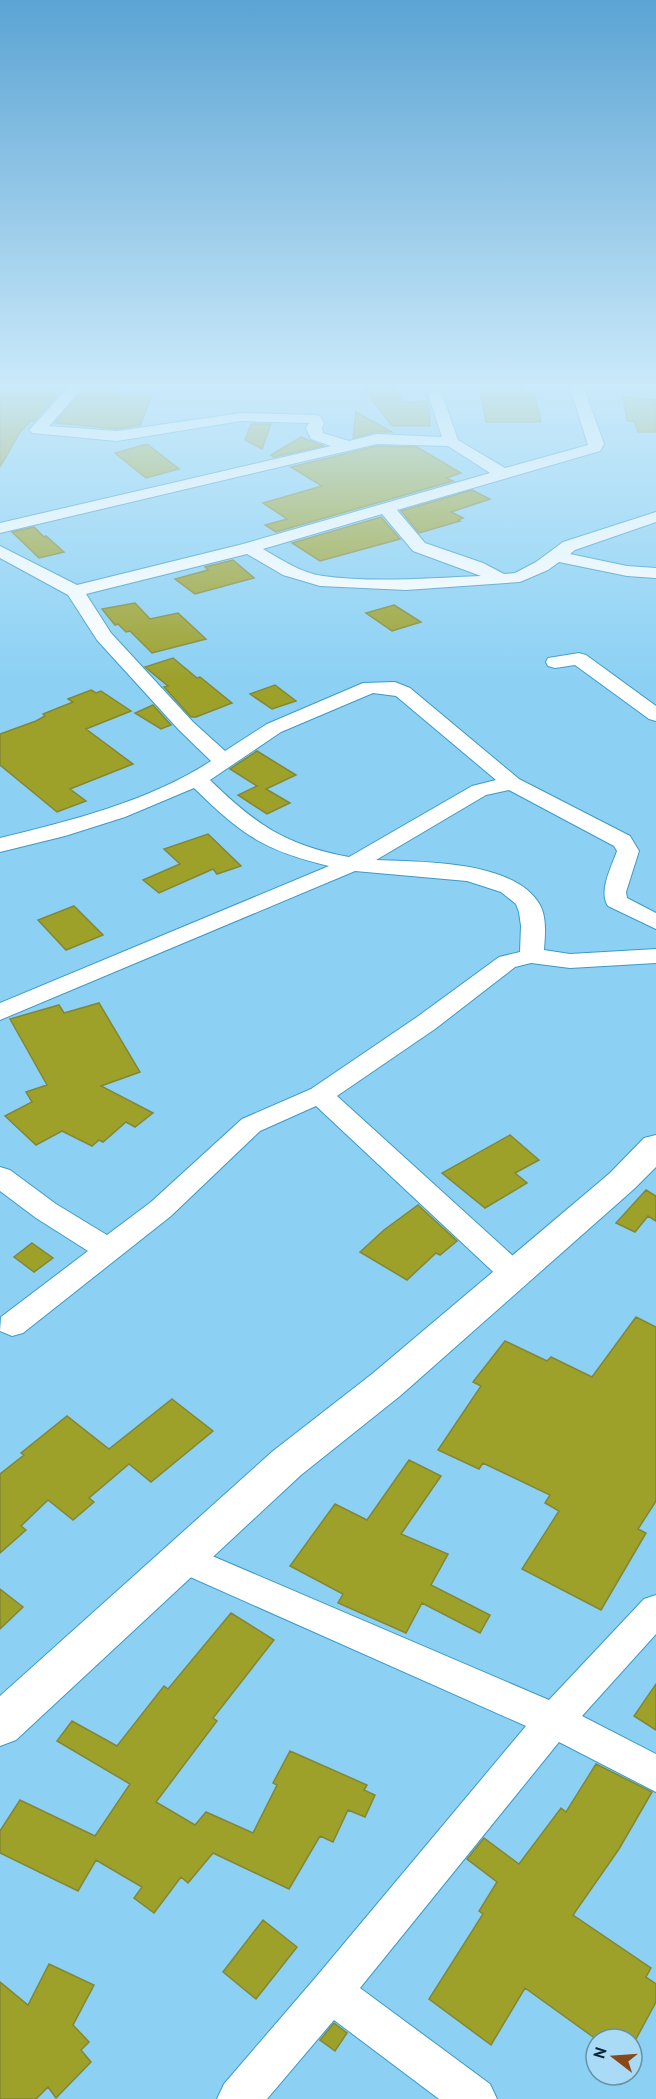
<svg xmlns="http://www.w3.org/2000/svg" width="656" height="2099" viewBox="0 0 656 2099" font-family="'PT Sans',sans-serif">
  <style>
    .building { fill: #9da12a; stroke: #838733; stroke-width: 1.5 }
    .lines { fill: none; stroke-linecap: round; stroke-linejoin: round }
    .minor-casing { stroke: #3d9ac4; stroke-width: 2 }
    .tertiary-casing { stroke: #3d9ac4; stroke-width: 2 }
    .minor { fill: #fff; fill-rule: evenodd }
    .tertiary { fill: #fff; fill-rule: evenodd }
  </style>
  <rect width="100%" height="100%" fill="#8cd1f4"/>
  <!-- building -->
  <path class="building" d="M0 384H68L34 421H31L20 432 0 467Z
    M88 384H122L118 395 152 396 140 425 117 429 55 423Z
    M360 384H390L404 402 428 401 430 426H392Z
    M479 384 522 386 524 391 535 394 541 422H486Z
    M623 397 656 400V432H638L634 421H627Z
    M356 412 392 432H376L353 438Z
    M251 424H271L262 449 245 440Z
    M301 437 323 446 274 457 271 455Z
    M147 444 179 469 146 478 115 453Z
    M377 446 417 447 461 473 446 478 453 481 276 532 265 525 287 519 263 503 322 486 291 467Z
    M472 490 490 499 451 512 463 518 458 520 460 521 419 533 401 511Z
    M381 517 400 539 320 561 292 543Z
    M34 527 44 537 46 536 64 552 39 558 12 532Z
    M233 560 254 578 195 594 175 579 208 570 205 567Z
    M135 603 150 619 178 613 206 639 152 653 130 631 126 632 118 624 115 625 102 609Z
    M394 605 421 622 392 631 366 613Z
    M173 658 197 678 200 677 232 703 196 717H191L164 687 168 686 145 667Z
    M275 685 296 701 272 709 250 694Z
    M91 690 96 693 101 691 131 711 86 729 133 764 70 789 86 801 57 812 0 765V734L36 721 45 716 43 714 73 702 68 699Z
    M153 705 171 725 161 729 135 713Z
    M257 751 296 775 266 789 290 803 267 814 238 795 257 786 230 769Z
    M208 834 241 866 217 874 213 869 159 893 143 880 180 864 164 849Z
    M74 906 103 935 66 950 38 920Z
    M99 1003 140 1072 101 1086 153 1113 135 1127 126 1122 103 1142 99 1140 92 1146 62 1131 36 1145 5 1116 32 1102 26 1092 47 1085 10 1019 59 1005 64 1013Z
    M510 1135 539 1160 515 1173 527 1183 485 1208 442 1173Z
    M646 1190 656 1196V1221L648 1216 635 1232 616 1223Z
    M418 1205 457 1241 440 1255 436 1253 407 1280 360 1252 384 1230Z
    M32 1243 53 1258 34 1272 14 1257Z
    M636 1317 656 1327V1501L638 1529 646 1533 601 1610 522 1569 559 1511 545 1503 550 1495 483 1463 479 1469 438 1450 481 1386 473 1382 505 1341 547 1361 551 1357 592 1377Z
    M172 1399 213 1431 151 1482 129 1464 89 1498 94 1502 73 1520 48 1500 21 1526 26 1530 0 1553V1474L24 1455 21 1453 67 1416 109 1449Z
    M409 1460 441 1476 401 1534 448 1554 431 1585 490 1615 480 1633 422 1603 406 1633 338 1603 343 1594 290 1566 335 1504 367 1520Z
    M0 1589 23 1607 0 1629Z
    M231 1613 274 1640 213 1718 217 1721 156 1802 195 1825 206 1812 253 1833 277 1785 273 1783 290 1751 367 1785 364 1790 375 1795 365 1817 348 1810 333 1842 320 1836 289 1889 213 1853 188 1883 181 1877 154 1913 134 1898 142 1887 96 1860 78 1891 0 1853V1831L20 1800 95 1836 130 1784 57 1741 72 1721 117 1746 164 1686 168 1689Z
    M656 1684V1730L634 1716Z
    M596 1764 652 1792 619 1849 573 1915 651 1968 646 1977 656 1984V2002L636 2039H596L525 1988 491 2045 429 1999 483 1914 479 1911 497 1882 467 1859 484 1838 519 1864 561 1808 566 1812Z
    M263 1920 297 1947 256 1999 223 1972Z
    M49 1964 94 1985 73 2025 89 2042 81 2050 91 2062 56 2098 48 2087 36 2099H0V1982L28 2005Z
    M334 2023 347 2033 335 2051 320 2040Z"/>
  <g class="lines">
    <!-- minor casing -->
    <g class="minor-casing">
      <path id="minor" d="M71 384H86L49 426 117 431 241 413 315 415 320 416 324 423 322 428 323 433 349 441 377 434 442 437 428 394 435 390 442 394 458 440 505 468 588 445 571 391 578 387 585 391 604 444 600 451 397 510 425 543 483 563 504 574 515 573 536 562 563 542 656 512V522L575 550 570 554 627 566 656 568V578L627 576 559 562 548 570 520 582 406 590 320 586 283 575 247 554 86 594 111 633 193 722 225 751 267 724 363 683 395 682 410 688 519 779 630 836 639 851 626 892 627 898 656 913V929L608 906C598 891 612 866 617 851L614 846 509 790 486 795 376 860C421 862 515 860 540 905 547 918 545 936 544 950L570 954 656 949V963L570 968 531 963 515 967 435 1029 337 1096 524 1266 529 1274 524 1282 514 1285 504 1282 316 1106 260 1131 171 1216 23 1333 12 1336 0 1331 1 1317 88 1251 36 1218 0 1191V1167L10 1170 56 1204 107 1235 151 1202 242 1119 311 1089 417 1017 499 957 520 952 521 926 519 912 516 904 501 892 467 881 355 871 0 1020V1003L329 866C263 850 242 835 194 788L125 817 65 836 0 852V838C70 821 150 801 211 761L179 730 97 640 68 595 0 558V546L77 585 243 544 490 473 448 446 377 444 0 533V523L331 446 311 439 306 428 309 423 241 421 117 441 32 433 29 430 32 427ZM382 514 413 551 481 576C431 578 372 583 323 576 301 573 282 560 263 549ZM373 693 396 696 496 780 472 786 349 857C285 845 255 824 210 780L281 732Z
        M579 653 586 655 656 706V721L649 719 575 665 555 668 548 666 546 662 548 658Z
        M182 1543 549 1700 644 1599 656 1595V1634L582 1716 656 1754V1792L559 1742 360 1988 490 2084 497 2099H439L334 2020 267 2099H217L224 2084 316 1977 526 1726 170 1568 165 1558 170 1548Z"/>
    </g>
    <!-- tertiary casing -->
    <g class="tertiary-casing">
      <path id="tertiary" d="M656 1135V1167L634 1189 400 1396 301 1475 16 1740 0 1746V1696L273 1451 372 1374 610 1173 644 1138Z"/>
    </g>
    <!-- minor -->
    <use href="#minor" class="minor"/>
    <!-- tertiary -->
    <use href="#tertiary" class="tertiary"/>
  </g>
  <!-- sky -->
  <linearGradient id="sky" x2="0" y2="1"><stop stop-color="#5ba4d4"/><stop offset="0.57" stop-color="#cbeafa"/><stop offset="1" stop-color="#cbeafa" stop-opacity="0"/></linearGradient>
  <rect width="656" height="678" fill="url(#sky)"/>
  <!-- north arrow -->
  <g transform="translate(614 2057) rotate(287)"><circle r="28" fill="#a9dbf6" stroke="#6791a7" stroke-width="1.5"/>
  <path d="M0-4.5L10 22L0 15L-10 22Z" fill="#8a4718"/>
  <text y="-9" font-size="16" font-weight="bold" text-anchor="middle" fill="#052330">N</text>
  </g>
</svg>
